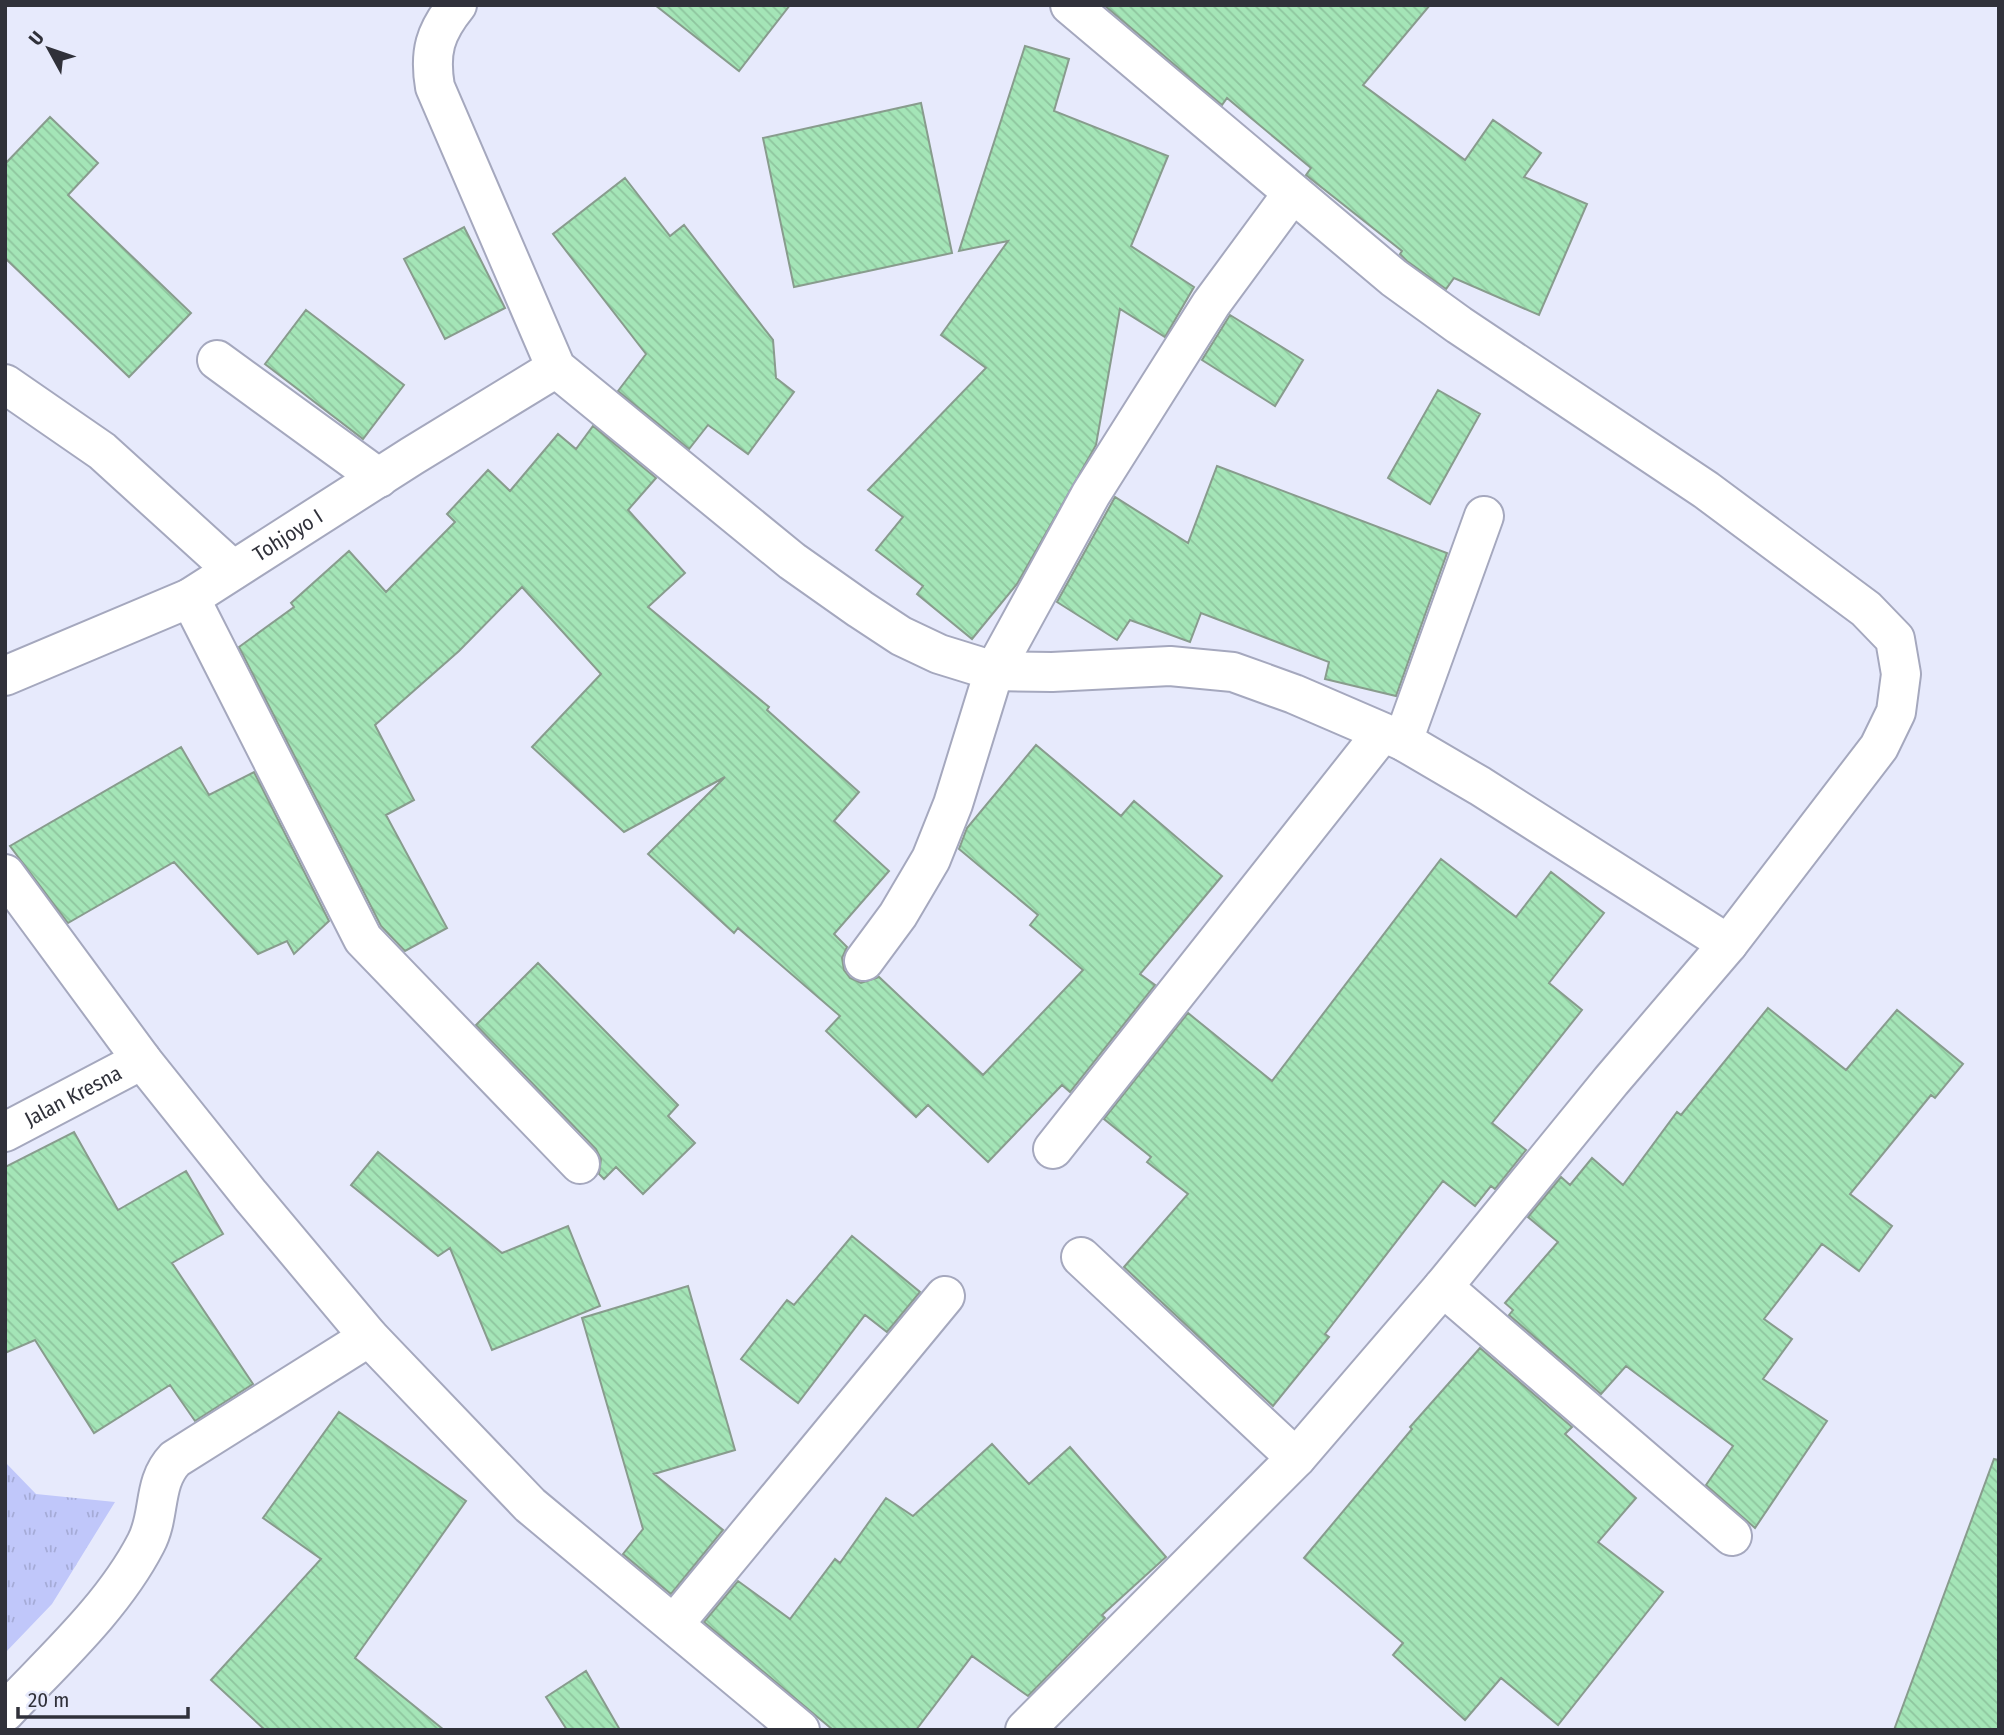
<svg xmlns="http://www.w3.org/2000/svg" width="2004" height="1735" viewBox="0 0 2004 1735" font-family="'Fira Sans Condensed',sans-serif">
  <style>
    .grass { fill: url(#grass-tufts) }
    .building { fill: url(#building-back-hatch); stroke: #889c8d; stroke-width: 2 }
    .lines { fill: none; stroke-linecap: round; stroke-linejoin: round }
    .minor-casing { stroke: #a5a8be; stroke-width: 42 }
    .minor { stroke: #fff; stroke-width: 38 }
    .labels { text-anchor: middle; stroke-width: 5; stroke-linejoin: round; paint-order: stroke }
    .street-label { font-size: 21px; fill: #30313a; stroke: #e7eafc }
  </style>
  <defs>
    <pattern id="grass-tufts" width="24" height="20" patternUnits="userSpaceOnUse" patternTransform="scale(1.75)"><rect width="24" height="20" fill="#c0c7fa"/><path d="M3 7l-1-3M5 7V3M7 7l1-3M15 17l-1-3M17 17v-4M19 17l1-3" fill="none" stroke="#a5abd7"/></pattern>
    <pattern id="building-back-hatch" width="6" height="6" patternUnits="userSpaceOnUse" patternTransform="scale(1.75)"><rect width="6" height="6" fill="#a4e5b7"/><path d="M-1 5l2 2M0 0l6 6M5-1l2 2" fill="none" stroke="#8ec59e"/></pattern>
  </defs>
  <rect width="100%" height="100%" fill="#e7eafc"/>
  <!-- grass -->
  <path class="grass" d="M5 1462 36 1494 115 1502 52 1604 5 1653Z"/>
  <!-- building -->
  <path class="building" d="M655 5H790L739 71Z
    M1104 5H1430L1363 85 1465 160 1493 120 1541 153 1524 177 1587 204 1539 315 1454 278 1446 289 1407 261 1400 254 1402 251 1306 175 1311 168 1227 98 1222 105Z
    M1025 46 1069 59 1054 111 1168 156 1131 246 1194 287 1165 337 1120 309 1096 445 1017 584 972 639 917 594 923 586 876 550 903 517 868 490 986 368 941 335 1008 241 959 251Z
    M921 103 952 253 794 287 763 138Z
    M50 117 98 163 68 195 191 313 129 377 5 258V164Z
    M625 178 670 236 684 225 773 340 776 378 794 392 748 454 708 425 689 449 618 391 646 354 553 234Z
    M464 227 505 308 445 339 404 259Z
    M306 310 404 385 363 439 265 364Z
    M1230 315 1303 360 1275 406 1202 360Z
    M1438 390 1480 414 1430 504 1388 478Z
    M593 426 656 478 628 510 685 573 648 607 769 707 767 710 859 792 834 821 889 871 834 934 847 947 842 958 844 970 850 978 861 983 879 977 983 1075 1083 970 1030 925 1038 915 959 849 967 828 1036 745 1121 816 1134 801 1222 876 1140 974 1155 985 1070 1092 1062 1085 988 1162 928 1105 916 1117 826 1031 840 1016 738 928 734 933 648 854 725 777 624 832 532 747 601 674 522 587 459 651 375 725 414 800 386 815 447 928 405 951 381 926 239 647 294 607 291 603 349 551 386 592 455 522 447 514 488 470 510 491 558 434 576 449Z
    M1217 466 1447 553 1396 696 1325 679 1329 662 1201 613 1190 642 1130 620 1117 640 1057 602 1115 497 1188 543Z
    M181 747 209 795 254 772 329 921 294 954 287 941 258 954 174 862 68 923 10 846Z
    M1441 859 1516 917 1551 872 1604 913 1549 983 1582 1010 1492 1123 1526 1150 1495 1189 1491 1186 1475 1206 1443 1181 1325 1334 1329 1337 1273 1406 1124 1267 1188 1194 1147 1162 1151 1157 1104 1119 1188 1013 1272 1081Z
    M538 963 678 1105 668 1116 695 1143 643 1194 616 1167 604 1179 599 1174 601 1159 596 1149 476 1025Z
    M1768 1008 1846 1070 1897 1010 1963 1064 1935 1098 1931 1095 1850 1194 1892 1226 1859 1271 1822 1244 1764 1319 1792 1339 1763 1379 1827 1421 1755 1528 1706 1485 1733 1446 1626 1366 1601 1394 1509 1315 1513 1310 1505 1303 1558 1242 1528 1217 1561 1177 1570 1185 1592 1158 1623 1185 1677 1112 1681 1115Z
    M74 1132 118 1210 186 1171 223 1234 172 1263 253 1384 195 1421 170 1385 94 1433 35 1340 5 1353V1167Z
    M378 1152 502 1253 568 1226 600 1306 492 1350 450 1248 438 1256 351 1185Z
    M852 1236 920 1292 887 1332 865 1315 798 1403 741 1359 787 1300 794 1305Z
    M688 1286 735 1450 654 1474 723 1530 671 1594 623 1554 643 1529 582 1318Z
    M1480 1348 1572 1427 1565 1434 1636 1498 1598 1542 1663 1592 1558 1725 1501 1678 1465 1720 1393 1655 1403 1643 1304 1558 1412 1429 1410 1427Z
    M339 1412 466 1501 355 1658 444 1730H265L211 1680 321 1559 263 1518Z
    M992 1444 1029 1484 1070 1447 1166 1557 1102 1615 1105 1618 1028 1696 972 1656 916 1730H833L704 1622 738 1581 790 1619 835 1559 840 1563 886 1498 913 1516Z
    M1994 1459 1999 1460V1730H1894Z
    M586 1671 620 1730H567L546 1697Z"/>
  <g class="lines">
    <!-- minor casing -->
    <g class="minor-casing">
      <g id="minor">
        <path d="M457 5C435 32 429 52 435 87L556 368 792 561 860 609 901 636 939 654 994 671 1052 672 1170 666 1233 672 1294 694 1403 741 1480 786 1728 944"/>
        <path d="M217 360 379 478"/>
        <path d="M5 384 102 451 233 570"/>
        <path d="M190 598 363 939 580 1164"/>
        <path id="s1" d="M5 676 190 598 412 456 556 368"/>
        <path d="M1403 741 1484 516"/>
        <path d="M5 874 142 1060 250 1195 369 1337 530 1505 800 1730"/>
        <path d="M864 961 898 915 931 859 953 804 994 671 1091 494 1211 304 1292 194"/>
        <path id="s2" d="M5 1132 142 1060"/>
        <path d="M1053 1149 1382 733"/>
        <path d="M1081 1257 1296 1458"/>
        <path d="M1443 1287 1732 1536"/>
        <path d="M674 1624 945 1296"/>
        <path d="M5 1712C54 1660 113 1607 146 1543 161 1515 152 1483 175 1459L369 1337"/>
        <path d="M1025 1730 1296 1458 1443 1287 1611 1081 1728 944 1879 747 1896 712 1901 674 1895 639 1866 609 1706 490 1459 325 1394 278 1070 5"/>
      </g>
    </g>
    <!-- minor -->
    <use href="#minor" class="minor"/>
  </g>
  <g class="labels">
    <!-- street labels -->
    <g class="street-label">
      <text dy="7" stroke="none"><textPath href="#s1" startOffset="317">Tohjoyo I</textPath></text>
      <text dy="7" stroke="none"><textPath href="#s2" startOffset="77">Jalan Kresna</textPath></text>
    </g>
  </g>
  <!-- border -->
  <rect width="2004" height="1735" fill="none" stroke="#30313a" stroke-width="14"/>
  <!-- north arrow -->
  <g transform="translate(49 49) rotate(310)" stroke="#e7eafc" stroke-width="5" paint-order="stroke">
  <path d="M0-5L12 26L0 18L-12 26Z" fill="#30313a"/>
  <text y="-10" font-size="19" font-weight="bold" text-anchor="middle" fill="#30313a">U</text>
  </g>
  <!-- scale -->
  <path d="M18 1707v10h170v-10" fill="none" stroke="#30313a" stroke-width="3.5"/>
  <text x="28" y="1707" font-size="21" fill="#30313a" stroke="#e7eafc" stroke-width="5" paint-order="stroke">20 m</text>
</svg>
